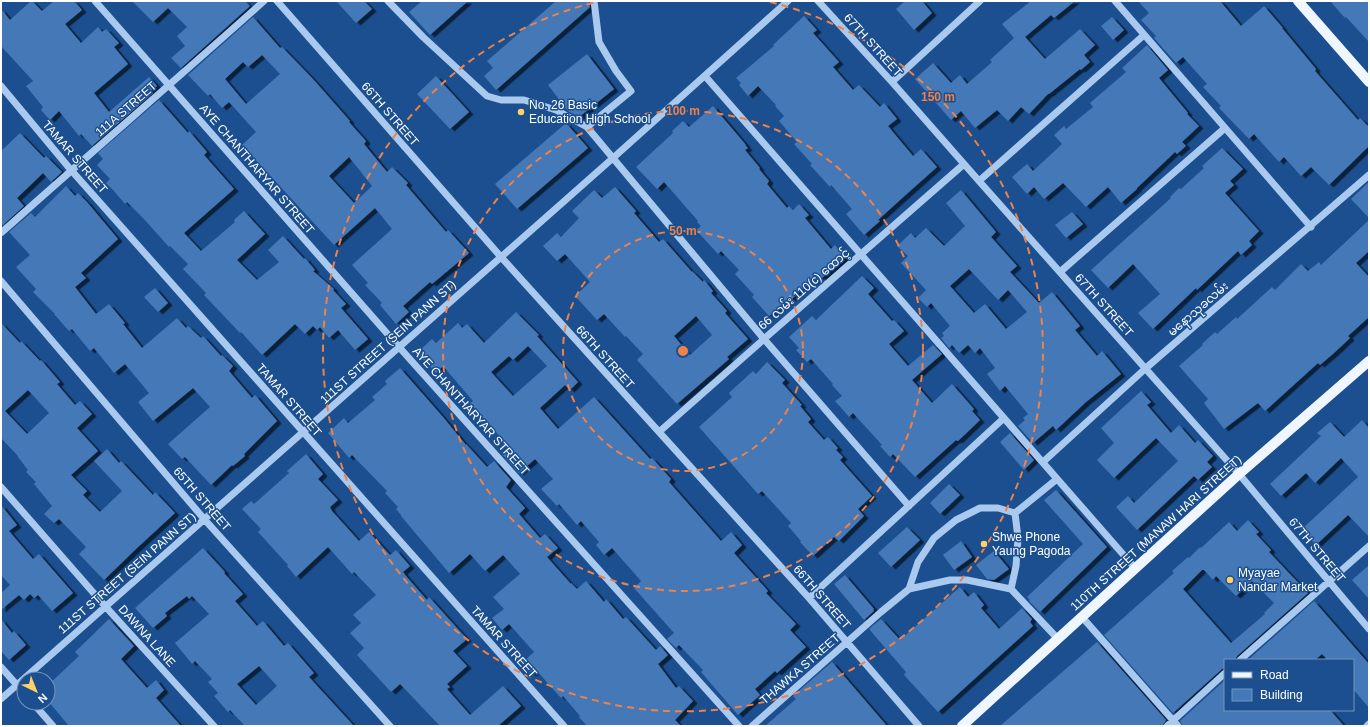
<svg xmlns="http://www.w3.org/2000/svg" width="1370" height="727" viewBox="0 0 1370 727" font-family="Arial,'Noto Sans Myanmar',sans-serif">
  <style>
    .building { fill: #4478b7; fill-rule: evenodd; filter: url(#shadow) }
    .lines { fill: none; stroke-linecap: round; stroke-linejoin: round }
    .minor { stroke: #a9c9ee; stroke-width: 7 }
    .major { stroke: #f0f6ff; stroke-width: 10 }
    .ring { fill: none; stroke: #ee8249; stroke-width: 2; stroke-dasharray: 7 5 }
    .poi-dot { fill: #ffd166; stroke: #1b4f8f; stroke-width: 1.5 }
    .labels { text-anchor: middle; stroke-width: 3; stroke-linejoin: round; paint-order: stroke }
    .street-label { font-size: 12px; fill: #fff; stroke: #1b4f8f }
    .poi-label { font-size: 12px; fill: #fff; stroke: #1b4f8f; text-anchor: start }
    .centre { fill: #ee8249; stroke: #1b4f8f; stroke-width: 2 }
    .ring-label { font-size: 12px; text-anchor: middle; font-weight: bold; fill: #ee8249; stroke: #1b4f8f; stroke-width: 3; stroke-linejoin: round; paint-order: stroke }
  </style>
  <defs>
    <filter id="shadow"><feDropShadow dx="4.5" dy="2.5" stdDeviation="0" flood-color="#0009"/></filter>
  </defs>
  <rect width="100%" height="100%" fill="#1b4f8f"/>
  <!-- building -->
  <path class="building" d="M31 1H32L42 11 54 1H74L82 10 65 24 81 43 98 27 102 32 106 29 119 43 114 47 128 64 94 93 109 112 149 77 157 86 151 91 153 93 92 146 81 134 79 136 59 111 50 120 41 110 43 107 26 86 33 81 1 46V9L10 20Z
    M132 1H245L250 6 181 68 171 58 185 46 177 36 187 27 168 8 153 22Z
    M336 1H364L372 9 356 23Z
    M422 1H468L430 35 409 12Z
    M556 1H589L590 7 496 90 484 76 493 68 487 61Z
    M905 1H922L932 13 914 30 896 9Z
    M1031 1H1075L1054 18 1051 15 1025 37 1045 59 1080 29 1095 45 1084 55 1090 62 1081 70 1080 69 1049 94H1048L1029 114 1021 107 1008 121 997 110 975 128 961 111 951 120 915 79 933 63 951 83 960 75 967 84 992 62 990 60 1014 38 1002 24Z
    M1138 1H1220L1241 26 1264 6 1283 28H1282L1316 69 1315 71 1358 120 1360 118 1369 127V146L1329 185 1311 167 1301 176 1284 157 1279 162 1254 134 1249 139 1219 108 1221 106 1203 87 1207 84 1183 57 1176 63 1154 38 1156 36 1141 20 1149 13Z
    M1330 1H1369V42L1346 17 1345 18Z
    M804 16 817 30 813 33 839 62 833 67 853 90 859 85 880 107 884 103 897 119 888 126 913 156 921 149 937 167 900 200 878 220 880 221 864 235 846 214 852 209 831 185 830 187 810 165 812 164 794 144 797 142 779 121 784 116 775 106 776 105 758 86 748 96 739 85 741 83 736 78 774 46 773 45Z
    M253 17 280 48 282 47 313 79 350 121 349 122 366 141 364 144 387 172 392 167 408 183 406 185 446 232 448 230 469 253 432 284 430 282 403 306 409 312 396 324 380 305 382 303 365 285 368 283 352 265 392 229 375 208 334 245 242 145 256 132 229 102 222 108 210 94 208 96 188 75ZM262 55 280 74 246 104 225 79 243 62 248 67ZM349 157 372 186 354 203 329 176Z
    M1112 17 1124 30 1113 40 1101 26Z
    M1147 45 1168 70 1159 78 1188 113 1187 114 1199 126 1182 142 1186 146 1177 154 1175 152 1137 188V189L1121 203 1108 187 1086 207 1063 183 1044 199 1034 187 1027 194 1012 177 1027 164 1033 171 1062 144 1054 135 1064 126 1066 129 1093 107 1090 103 1126 72 1122 68Z
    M587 54 614 89 579 117 568 111 548 85Z
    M436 76 469 112 450 129 417 94Z
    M159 100 188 133 189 131 207 152 204 155 234 189 184 233 201 251 235 222 234 220 244 211 265 234 237 260 257 280 279 262 268 250 283 236 304 259 305 258 315 270 313 271 334 289 333 290 346 304 341 308 368 339 355 350 338 330 329 338 320 327 317 330 313 326 305 334 295 324 262 355 241 332 240 333 204 295 206 293 183 269 188 264 170 246 169 247 143 218 127 202 125 204 114 191 106 183 110 179 97 165 103 159 98 153Z
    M713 106 746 145H745L748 148 745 150 760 168 759 169 769 181 767 184 787 208 789 206 793 210 799 204 809 215 805 218 831 249 835 245 845 258 822 278 820 276 811 284 810 282 792 299 790 297 769 316 752 297 754 295 735 274 739 270 721 251 718 254 696 230 701 226 697 222 698 221 664 182 657 189 636 167 673 133 672 131 683 121 689 127Z
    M566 123 588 148 517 209 495 184Z
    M20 133 44 158 46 156 62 172 51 182 43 173 17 198 24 206 3 225 1 223V151Z
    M1222 148 1243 169 1230 181 1234 185 1225 193 1259 231 1249 241 1252 245 1241 255 1238 251 1197 290 1196 288 1153 329 1138 313 1160 294 1133 264 1108 288 1091 270 1171 198 1170 197 1179 188 1181 189 1204 168 1202 166Z
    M1369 182V218L1351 199Z
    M66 186 75 196 78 193 87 202 118 239 81 273 86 278 75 287 96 314 109 304 125 323 123 324 142 348 177 318 186 328 188 326 201 338 203 336 221 356 222 355 233 366 229 371 252 398 255 395 277 421 244 454 245 456 233 466 232 465 211 485 185 457 182 459 168 444 210 407 193 388 153 421 138 402 149 393 125 364 114 373 94 348 90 351 72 329 69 331 54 314H55L33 292 36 289 16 267 30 255 9 232 31 213 35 217Z
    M615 187 636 211 634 213 659 242 663 239 692 272V271L703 282 704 280 713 291 711 293 727 311 725 313 748 339 727 357 729 359 677 404 637 360 643 354 626 336 625 337 604 314 597 320 575 296 590 282 565 254 557 261 543 246 557 233 561 237 579 218 572 211 594 190 602 198ZM696 316 712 335 690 355 674 336Z
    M961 190 996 232 991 237 1017 266 1010 272 1039 303 1052 292 1080 326 1075 330 1097 356 1102 351 1121 374 1086 402 1056 430 1053 426 1033 443 1018 426 1025 420 1023 418 1028 414 1005 386 1000 391 987 374 995 368 980 348 975 353 968 345 959 353 952 345 949 348 941 338 944 336 942 333 950 326 931 303 927 307 918 298 926 290 901 263 908 256 897 246 911 233 915 238 926 228 944 246 965 226 946 203ZM969 269 998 300 1008 290 1027 312 1006 329 985 304 974 313 950 286Z
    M1072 212 1083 224 1066 238 1055 225Z
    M1369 220V251L1356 263 1369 277V317L1348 336 1350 338 1334 353 1320 365 1318 363 1265 411 1258 403 1224 429 1204 403 1208 399 1179 366 1203 345 1202 344 1215 332 1217 334 1236 317 1237 319 1272 287 1275 290 1301 264 1308 271 1319 262 1321 265Z
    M862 276 874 288 868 294 892 321 894 320 904 331 889 344 908 366 933 345 942 354 912 380 932 403 952 384 974 409 972 411 980 420 958 441 956 440 915 477 893 454 890 457 880 446 882 445 853 413 849 417 835 401 842 396 832 385 833 384 811 359 807 362 796 350 799 348 789 337 812 316 816 320Z
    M155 288 168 303 158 312 144 297Z
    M516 312 539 335 537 336 578 382 570 390 565 385 540 408 558 429 594 397 650 459 652 458 671 479 669 482 721 541 731 532 742 545 734 553 768 591 766 593 796 624 790 630 806 647 777 673 775 671 755 689 760 695 738 715 701 672 703 670 679 645 676 648 667 639 674 633 634 588 641 581 612 548 604 555 596 545 599 542 581 521 577 525 559 504 557 506 541 489 553 479 535 459 519 473 502 454 508 448 504 443 505 442 470 403 473 401 443 366 436 373 417 353 432 339 436 343 458 323 462 328 467 324 484 343ZM528 346 547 366 513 396 491 372 509 356 513 360Z
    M1 323 20 343 21 341 40 361 41 360 60 382 57 384 75 405 80 401 92 414 77 428 98 451 71 475 87 491 83 495 100 512 122 491 94 461 107 449 119 463 121 461 153 495 155 492 175 513 137 548 104 580 79 554 86 547 59 519 54 523 44 514 52 506 34 484 36 482 26 472 28 470 18 457V456L1 438ZM28 390 49 413 27 434 5 411Z
    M767 362 785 380 782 383 802 405 800 406 811 419 808 422 824 440 828 437 838 448 836 450 843 457 840 460 872 496 858 509 864 516 839 541 834 537 813 556 800 542 801 541 788 526 791 523 762 491 758 494 699 427 732 397 729 393 731 391 753 371 756 374Z
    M400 368 443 417 466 445V444L487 467 494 461 511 480 506 487 525 508 519 514 540 538 545 534 558 548 547 557 571 584V583L577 589 586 581 604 602 606 599 623 619 626 617 656 650 660 646 668 655 658 664 676 688 679 686 693 701 675 720 681 726H587L579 717 580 716 563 696 561 698 536 670 532 674 522 663 534 652 509 624 502 630 492 618 504 609 493 597 520 574 503 555 485 571 470 554 449 573 401 516V515L396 509 398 507 385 493 387 491 352 455 349 458 328 433 344 418 348 423 375 400 372 397 387 384 385 381Z
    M1141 391 1151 402 1147 405 1171 433 1179 425 1195 443 1198 440 1213 456 1207 462 1212 467 1198 480 1194 476 1137 530 1116 507 1128 496 1134 503 1178 461 1156 438 1114 478 1097 460 1114 443 1101 428Z
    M1362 420 1369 428V537L1348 515 1316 545 1301 530 1358 477 1341 458 1315 483 1306 473 1281 496 1270 484 1321 436 1317 433 1330 422 1344 437Z
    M1010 433 1034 460 1024 470 1000 442Z
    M306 454 323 474 318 479 338 500 330 507 332 511 359 541 369 532 390 555 396 550 410 566 403 572 406 576 427 600 429 597 467 639 453 651 467 666 447 684 450 687 447 689 470 715 503 686 521 706 498 726H440L400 684 391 692 357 655 364 648 350 633 361 623 353 615 376 595 354 572 352 574 328 547 296 577 287 566 288 565 258 532 261 529 242 509 251 501 254 504 289 473 287 471Z
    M949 484 960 495 940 514 930 503Z
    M1056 490 1107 547 1040 612 1029 601 1030 600 1027 597 1083 544 1044 500Z
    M1 505 17 525 9 531 33 559 39 554 73 593 52 611 38 595 34 598 30 594 24 600 19 595 1 610V593L10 585 1 575Z
    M1248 520 1259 532 1256 534 1271 550 1269 552 1308 593 1237 656 1235 660H1225V668L1222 669 1173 713 1104 635 1174 573 1172 571 1188 557 1189 558 1200 547 1201 548 1229 522 1237 531ZM1202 570H1204L1213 580 1216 576 1236 596 1252 581 1274 603 1264 613 1265 614 1231 643 1183 589Z
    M907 527 920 540 891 567 878 553Z
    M961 541 972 557 954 570 943 555Z
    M203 548 225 572 224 573 243 594 235 601 257 626 263 621 284 646 288 643 314 673 309 677 354 726H245L230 710 228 712 214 696 218 693 208 682 212 679 195 661 192 664 175 643 209 614 192 596 189 599 187 596 165 613 167 616 153 628 135 608ZM259 666 277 686 256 705 237 684Z
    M994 551 1009 569 994 580 987 579 976 565Z
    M1369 565V599L1352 580Z
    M845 575 874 609 873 610 874 611 864 620 834 584Z
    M960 587 968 597 974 592 984 605 981 608 999 629 1022 608 1032 619 1030 622 1033 626 938 712 904 675 906 672 869 629 881 619 900 640Z
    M1314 601 1369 664V708L1353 689V660H1328L1322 654 1315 660H1248Z
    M1 619 12 633 14 631 26 645 9 660 1 651Z
    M109 619 134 646 121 659 147 688 156 680 164 690 156 698 181 726H69L48 701V685L79 656 75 652Z
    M1097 642 1166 720 1162 726H1000Z
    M832 662 887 726H765L796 699 793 696Z
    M1225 680V710H1330L1344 726H1183L1180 721Z"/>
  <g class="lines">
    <!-- minor -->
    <path class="minor" d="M95 1 399 347 739 726
      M277 1 501 257 809 598 919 726
      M388 1 423 37 487 96 501 100H524L556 110 587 127
      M594 1 599 42 616 71 631 91 587 127 764 339 909 506
      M818 1 892 82 979 181 1239 474 1369 629
      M1115 1 1311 227
      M705 76 1135 568
      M892 82 980 1
      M1 86 71 170 564 726
      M979 181 1144 35
      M1 233C88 155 177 79 264 1
      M1060 272 1225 128
      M1 281 205 520 390 726
      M659 432 764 339 964 164
      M1043 462 1146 368 1369 175
      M1 487 105 606 214 726
      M909 589 950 580H967L1011 589 1058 639
      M1011 589 1016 566 1018 538 1015 513
      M809 598 1004 418
      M1082 617 1178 726
      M1240 660 1369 546
      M1 667 24 693
      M1 699 613 158 788 1
      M33 703 53 726
      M752 726 881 612 909 589 918 562 934 538 956 520 980 508H998L1015 513 1057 479
      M1167 726 1225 673
      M1367 726 1369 724"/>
    <!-- major -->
    <path class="major" d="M1298 1 1369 82
      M962 726 1239 474 1369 361"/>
  </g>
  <!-- distance rings -->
  <g class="ring">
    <circle cx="683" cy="351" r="120"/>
    <circle cx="683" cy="351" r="240"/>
    <path d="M770 2A360 360 0 1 1 596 2"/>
  </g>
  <!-- markers -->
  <g class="poi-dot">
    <circle cx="521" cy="112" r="4"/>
    <circle cx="984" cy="544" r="4"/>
    <circle cx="1230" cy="580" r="4"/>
  </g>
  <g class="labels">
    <!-- street labels -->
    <g class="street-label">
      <text transform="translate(873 45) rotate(48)" y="4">67TH STREET</text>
      <text transform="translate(126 109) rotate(-41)" y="4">111A STREET</text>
      <text transform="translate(390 114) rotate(49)" y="4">66TH STREET</text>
      <text transform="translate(75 157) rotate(49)" y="4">TAMAR STREET</text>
      <text transform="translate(257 169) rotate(49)" y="4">AYE CHANTHARYAR STREET</text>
      <text transform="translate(804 289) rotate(-41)" y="4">66 လမ်း 110(c) ထောင့်</text>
      <text transform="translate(1104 305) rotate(48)" y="4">67TH STREET</text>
      <text transform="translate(1198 309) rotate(-41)" y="4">မနောသုခလမ်း</text>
      <text transform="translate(388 342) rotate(-42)" y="4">111ST STREET (SEIN PANN ST)</text>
      <text transform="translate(605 357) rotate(48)" y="4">66TH STREET</text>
      <text transform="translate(289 400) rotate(49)" y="4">TAMAR STREET</text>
      <text transform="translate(471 411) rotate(48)" y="4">AYE CHANTHARYAR STREET</text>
      <text transform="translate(202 499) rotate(49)" y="4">65TH STREET</text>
      <text transform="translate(1156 533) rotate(-42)" y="4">110TH STREET (MANAW HARI STREET)</text>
      <text transform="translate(1317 550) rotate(50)" y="4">67TH STREET</text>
      <text transform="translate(127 573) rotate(-41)" y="4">111ST STREET (SEIN PANN ST)</text>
      <text transform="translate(822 597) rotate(49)" y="4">66TH STREET</text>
      <text transform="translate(147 636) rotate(48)" y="4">DAWNA LANE</text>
      <text transform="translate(504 642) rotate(48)" y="4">TAMAR STREET</text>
      <text transform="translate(800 669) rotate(-41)" y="4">THAWKA STREET</text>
    </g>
    <!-- poi labels -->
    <g class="poi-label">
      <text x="529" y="109">No. 26 Basic<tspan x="529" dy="14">Education High School</tspan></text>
      <text x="992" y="541">Shwe Phone<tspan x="992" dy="14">Yaung Pagoda</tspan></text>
      <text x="1238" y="577">Myayae<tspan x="1238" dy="14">Nandar Market</tspan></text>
    </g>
  </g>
  <circle cx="683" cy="351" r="6" class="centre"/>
  <g class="ring-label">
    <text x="938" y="101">150 m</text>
    <text x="683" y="115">100 m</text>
    <text x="683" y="235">50 m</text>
  </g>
  <!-- border -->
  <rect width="1370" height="727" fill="none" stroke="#ffffff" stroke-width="4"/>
  <!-- legend -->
  <rect x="1224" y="659" width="130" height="52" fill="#1b4f8f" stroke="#7695bc"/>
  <rect x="1232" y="672" width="20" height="6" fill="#f0f6ff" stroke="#7695bc"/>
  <text x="1260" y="679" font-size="12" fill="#ffffff">Road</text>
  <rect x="1232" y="689" width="20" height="12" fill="#4478b7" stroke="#7695bc"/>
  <text x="1260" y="699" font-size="12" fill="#ffffff">Building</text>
  <!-- north arrow -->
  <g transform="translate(36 691) rotate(137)"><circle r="19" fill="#1b4f8f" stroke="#7695bc"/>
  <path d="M0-3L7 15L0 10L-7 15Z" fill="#ffd166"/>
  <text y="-6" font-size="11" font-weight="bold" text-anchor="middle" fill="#ffffff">N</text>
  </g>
</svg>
